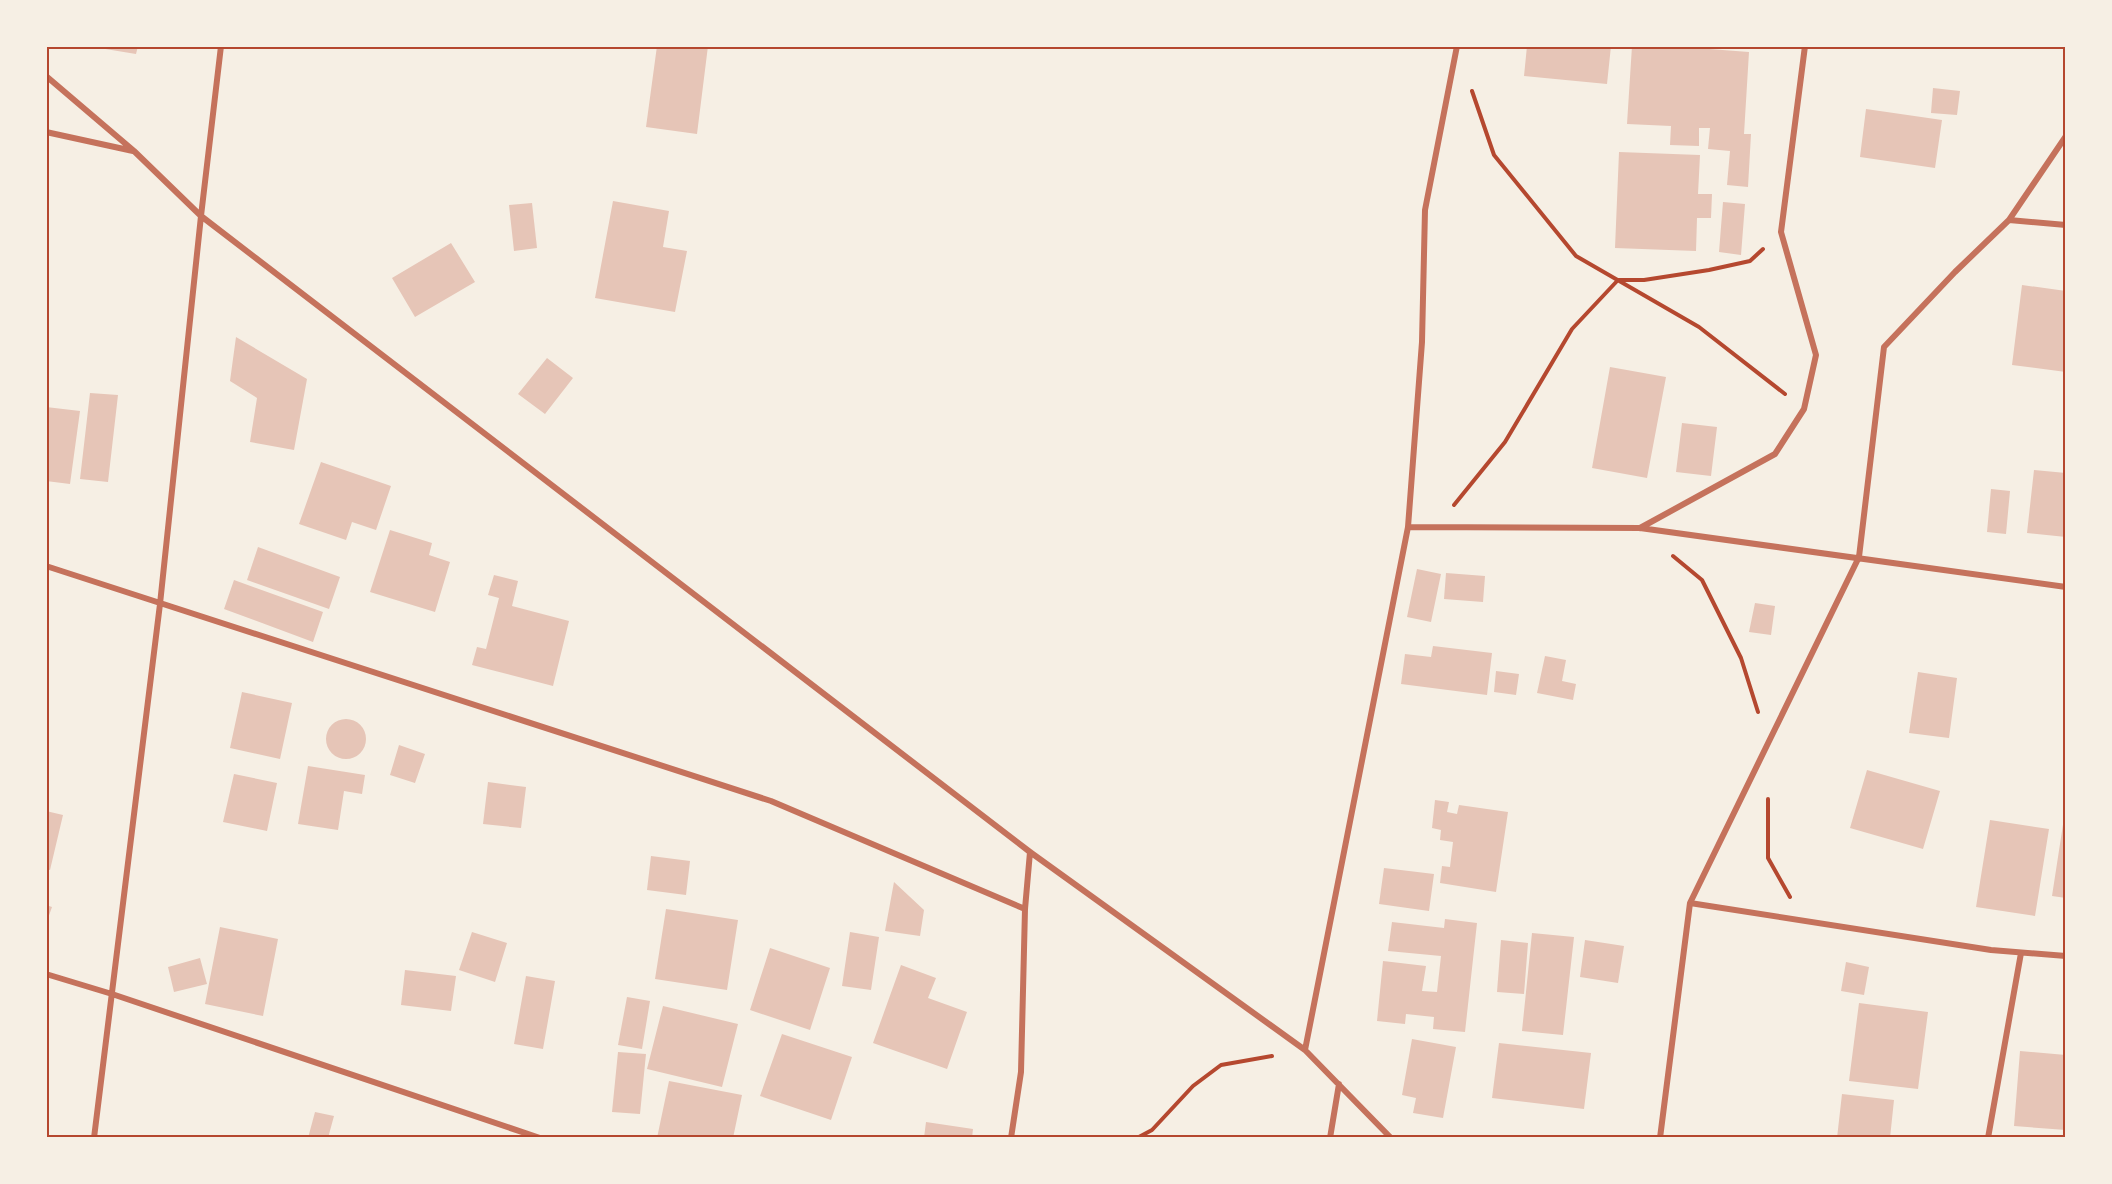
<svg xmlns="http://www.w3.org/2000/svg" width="2112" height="1184" viewBox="0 0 2112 1184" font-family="Cabin,sans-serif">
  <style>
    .building { fill: #e6c5b7 }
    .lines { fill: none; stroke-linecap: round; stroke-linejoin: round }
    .path { stroke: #b5482f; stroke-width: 4 }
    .minor { stroke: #c5725c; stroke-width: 6 }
    .neatline { fill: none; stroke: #b5482f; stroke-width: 2 }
  </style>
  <rect width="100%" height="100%" fill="#f6efe4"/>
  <!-- building -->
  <path class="building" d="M87 46H138L136 54Z
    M657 46H708L697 134 646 127Z
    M1527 46H1611L1607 84 1524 76Z
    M1632 46H1670L1749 52 1744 134H1751L1748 187 1727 185 1730 151 1708 149 1710 128H1699V146L1670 145 1671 126 1627 124Z
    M1933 88 1960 91 1957 115 1931 113Z
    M1866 109 1942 120 1935 168 1860 157Z
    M1619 152 1700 155 1698 194H1712L1711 218H1697L1696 251 1615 248Z
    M613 201 669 211 663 247 687 251 675 312 595 298Z
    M1723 202 1745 204 1741 255 1719 252Z
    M532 203 537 248 514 251 509 205Z
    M451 243 475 282 415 317 392 278Z
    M2022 285 2066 291V372L2012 365Z
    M236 337 307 379 294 450 250 442 257 398 230 381Z
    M547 358 573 378 545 414 518 394Z
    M1610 367 1666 377 1647 478 1592 468Z
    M90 393 118 395 108 482 80 479Z
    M46 407 80 411 70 484 46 481Z
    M1682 423 1717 427 1711 476 1676 472Z
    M321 462 391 486 376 530 352 522 346 540 299 524Z
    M2034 470 2066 473V537L2027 533Z
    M1991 489 2010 491 2006 534 1987 532Z
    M390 530 432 543 429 555 450 562 435 612 370 592Z
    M258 547 340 577 329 609 247 580Z
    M1417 569 1441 574 1431 622 1407 617Z
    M1446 573 1485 576 1483 602 1444 599Z
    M494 575 518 581 512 606 569 621 553 686 472 665 477 647 486 649 499 598 488 595Z
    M234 580 323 612 313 642 224 609Z
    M1755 603 1775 606 1771 635 1749 632Z
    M1433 646 1492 653 1487 695 1401 684 1405 654 1431 657Z
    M1545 656 1566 660 1562 681 1576 684 1573 700 1537 693Z
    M1496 671 1519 674 1516 695 1494 692Z
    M1918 672 1957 678 1949 738 1909 733Z
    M242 692 292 703 280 759 230 748Z
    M326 739a20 20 0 1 1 40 0a20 20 0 1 1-40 0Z
    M399 745 425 754 415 783 390 775Z
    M308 766 365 775 362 794 344 791 338 830 298 824Z
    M1867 770 1940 791 1923 849 1850 828Z
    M234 774 277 783 267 831 223 822Z
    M488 782 526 787 521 828 483 824Z
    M1435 800 1449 802 1447 812 1457 814 1459 805 1508 812 1496 892 1440 883 1442 866 1450 867 1453 842 1440 840 1441 830 1432 828Z
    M46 811 63 815 50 870 46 869Z
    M2064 818H2066V898L2052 896Z
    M1990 820 2049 829 2035 916 1976 907Z
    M651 856 690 861 686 895 647 890Z
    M1384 868 1434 874 1429 911 1379 904Z
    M894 882 924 910 920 936 885 931Z
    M46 905 52 907 47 921H46Z
    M666 909 738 920 727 990 655 979Z
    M1445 919 1477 923 1465 1032 1433 1029 1434 1017 1406 1014 1405 1024 1377 1021 1383 961 1426 966 1422 991 1437 992 1441 956 1388 951 1392 922 1444 928Z
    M220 927 278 939 263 1016 205 1004Z
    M472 932 507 943 495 982 459 970Z
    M850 932 879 937 871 990 842 986Z
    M1532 933 1574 937 1563 1035 1522 1031Z
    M1501 940 1528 943 1524 994 1497 992Z
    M1585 940 1624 946 1618 983 1580 977Z
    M770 948 830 968 810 1030 750 1010Z
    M200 958 207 984 174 992 168 967Z
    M1846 962 1869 967 1864 995 1841 991Z
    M901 965 936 978 928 998 967 1012 947 1069 873 1043Z
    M405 970 456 976 451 1011 401 1005Z
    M526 976 555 981 543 1049 514 1044Z
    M627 997 650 1001 642 1049 618 1045Z
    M1859 1003 1928 1012 1918 1089 1849 1081Z
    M663 1006 738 1024 722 1087 647 1069Z
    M782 1034 852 1057 831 1120 760 1096Z
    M1412 1039 1456 1047 1443 1118 1413 1113 1416 1098 1402 1095Z
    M1499 1043 1591 1053 1584 1109 1492 1098Z
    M2020 1051 2066 1055V1130L2014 1126Z
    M618 1052 646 1054 640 1114 612 1112Z
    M669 1081 742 1095 733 1138H657Z
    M1842 1094 1894 1100 1890 1138H1837Z
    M315 1112 334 1116 328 1138H308Z
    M926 1122 973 1129 972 1138H924Z"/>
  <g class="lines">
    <!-- path -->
    <path class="path" d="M1472 91 1494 155 1576 256 1699 327 1785 394
      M1454 505 1505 442 1572 329 1618 280H1644L1709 270 1750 261 1763 249
      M1673 556 1702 580 1741 658 1758 712
      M1768 799V858L1790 897
      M1137 1138 1152 1130 1193 1086 1221 1065 1272 1056"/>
    <!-- minor -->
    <path class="minor" d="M46 76 134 151 201 216 1030 852 1305 1050 1391 1138
      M46 132 133 151
      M2009 220 2066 225
      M1408 527 1640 528 2066 587
      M1640 528 1775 454 1804 409 1816 355 1781 232 1805 46
      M46 566 771 801 1025 909
      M1690 903 1991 950 2066 956
      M46 974 112 994 540 1138
      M1305 1050 1408 527 1422 342 1425 210 1457 46
      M94 1138 160 604 201 216 221 46
      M1011 1138 1021 1072 1025 909 1030 852
      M1330 1138 1339 1084
      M1660 1138 1690 903 1859 557 1884 347 1955 272 2009 220 2066 136
      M1988 1138 2021 953"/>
  </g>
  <!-- border -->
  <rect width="2112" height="1184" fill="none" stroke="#f6efe4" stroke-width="96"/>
  <rect x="48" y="48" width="2016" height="1088" class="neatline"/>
</svg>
